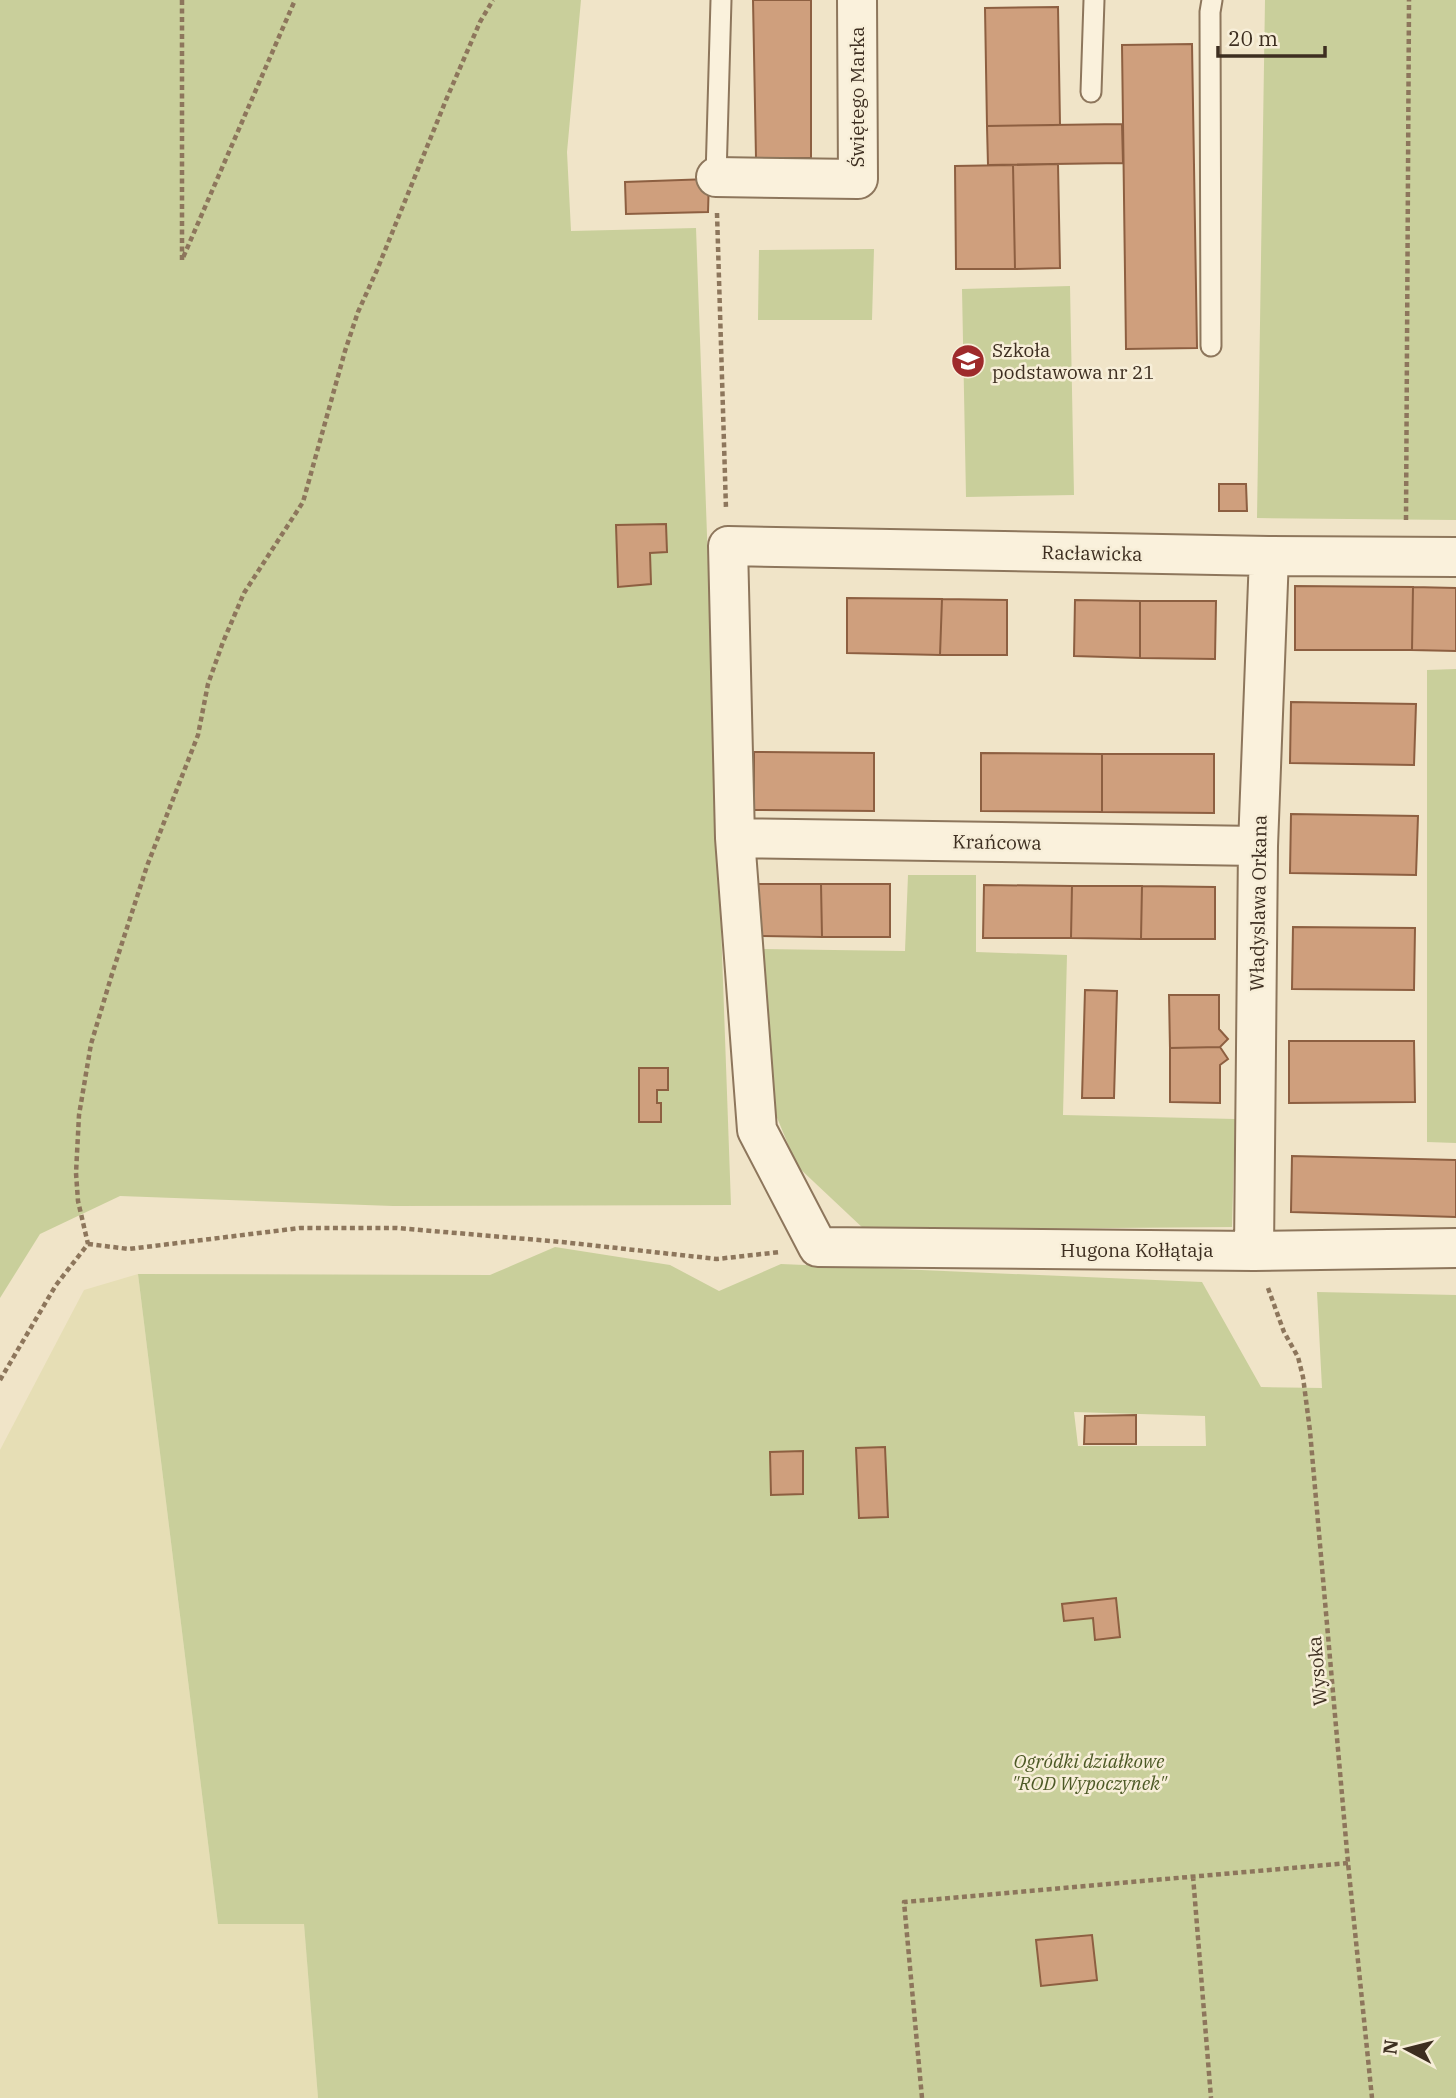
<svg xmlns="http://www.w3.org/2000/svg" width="1456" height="2098" viewBox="0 0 1456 2098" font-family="'IBM Plex Serif',serif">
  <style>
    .farmland { fill: #e6deb5 }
    .green { fill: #c9cf9b; fill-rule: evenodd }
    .building { fill: #cf9f7d; stroke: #8d5f41; stroke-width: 2 }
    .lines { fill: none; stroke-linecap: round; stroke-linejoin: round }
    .service-casing { stroke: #8d765c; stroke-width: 23 }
    .minor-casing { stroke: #8d765c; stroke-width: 42 }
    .path { stroke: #8d765c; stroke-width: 4.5; stroke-dasharray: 5 3.5; stroke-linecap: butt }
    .service { stroke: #faf1dc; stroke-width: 19 }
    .minor { stroke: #faf1dc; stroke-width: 38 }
    .labels { text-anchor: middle; stroke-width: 5; stroke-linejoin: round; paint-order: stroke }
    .street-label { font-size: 19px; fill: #3d2e20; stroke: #f7eed8 }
    .poi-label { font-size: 19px; fill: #3d2e20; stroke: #f7eed8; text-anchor: start }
    .park-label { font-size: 19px; font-style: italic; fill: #4d5a26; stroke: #f7eed8 }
  </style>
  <rect width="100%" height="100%" fill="#f0e4c8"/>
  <!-- farmland -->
  <path class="farmland" d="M138 1274 218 1924 304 1923 318 2098H0V1450L84 1290Z"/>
  <!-- green -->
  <path class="green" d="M0 0H581L567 152 571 231 696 228 731 1205 393 1206 120 1196 40 1234 0 1298Z
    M1265 0H1456V520L1257 518Z
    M874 249 872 320H758L759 250Z
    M1070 286 1074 495 966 497 962 289Z
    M1456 669V1143L1427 1142V670Z
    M908 875H976V952L1067 955 1063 1115 1235 1119 1232 1227 865 1230 797 1166 771 1103 757 949 905 951Z
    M555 1247 670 1265 719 1291 781 1264 1202 1282 1261 1387 1322 1388 1317 1292 1456 1295V2098H318L304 1924H218L138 1274 490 1275ZM1074 1412 1205 1416 1206 1446H1078Z"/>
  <!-- building -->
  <path class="building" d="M753 0H811V158H756Z
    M1058 7 1060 125 987 126 985 8Z
    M1192 44 1197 348 1126 349 1122 45Z
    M1122 124 1123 163 988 165 987 126Z
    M1058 164 1060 268 1015 269 1013 165Z
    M1013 165 1015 269H956L955 166Z
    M709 179 708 212 626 214 625 182Z
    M1219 484H1246L1247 511H1219Z
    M666 524 667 552 650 553 651 584 618 587 616 525Z
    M1295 586 1413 587 1412 650H1295Z
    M1413 587 1456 588V651L1412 650Z
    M847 598 942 599 940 655 847 653Z
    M942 599 1007 600V655H940Z
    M1075 600 1140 601V658L1074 656Z
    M1140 601H1216L1215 659 1140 658Z
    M1291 702 1416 704 1414 765 1290 763Z
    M754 752 874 753V811L754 810Z
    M981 753 1102 754V812L981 811Z
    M1102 754H1214V813L1102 812Z
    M1291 814 1418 816 1416 875 1290 873Z
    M754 884H821L822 937 754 936Z
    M821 884H890V937H822Z
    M984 885 1072 886 1071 938H983Z
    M1072 886H1142L1141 939 1071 938Z
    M1142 886 1215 887V939H1141Z
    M1293 927 1415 928 1414 990 1292 989Z
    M1085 990 1117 991 1114 1098H1082Z
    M1169 995H1219V1029L1228 1039 1220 1047 1170 1048Z
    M1289 1041H1414L1415 1102 1289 1103Z
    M1220 1047 1228 1059 1220 1065V1103L1170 1102V1048Z
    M639 1068H668V1090H657V1103H661V1122H639Z
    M1292 1156 1456 1160V1217L1291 1212Z
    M1136 1415V1444H1084L1085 1416Z
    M885 1447 888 1517 859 1518 856 1448Z
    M803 1451V1494L771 1495 770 1452Z
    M1116 1598 1120 1637 1095 1640 1093 1618 1064 1621 1062 1604Z
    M1092 1935 1097 1980 1041 1986 1036 1940Z"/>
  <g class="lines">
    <!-- service casing -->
    <g class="service-casing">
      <path id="service" d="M1091 92 1094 0
        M716 177 721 0
        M1211 346 1210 12 1212 0"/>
    </g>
    <!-- minor casing -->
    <g class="minor-casing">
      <path id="minor" d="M716 177 858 179 857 0
        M1456 557 1269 556 728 546 735 838 757 1130 818 1247 1254 1251 1456 1248
        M735 838 1258 846
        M1254 1251 1258 846 1269 556"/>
    </g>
    <!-- path -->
    <path class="path" d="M182 0V260L295 0
      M717 213 726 509
      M1406 520 1409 0
      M88 1244 129 1249 300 1228H397L562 1242 717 1259 780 1252
      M1268 1288 1284 1332 1298 1357 1303 1377 1310 1431 1348 1863 1372 2098
      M0 1380 56 1285 88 1244 78 1201 76 1173 79 1115 91 1044 112 974 147 866 198 735 208 684 223 642 244 593 303 502 345 351 358 312 377 270 446 100 480 22 493 0
      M1193 1876 1211 2098
      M922 2098 904 1902 1348 1863"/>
    <!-- service -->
    <use href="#service" class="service"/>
    <!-- minor -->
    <use href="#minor" class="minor"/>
  </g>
  <!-- icons -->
  <defs>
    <g id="school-disc" transform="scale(1.75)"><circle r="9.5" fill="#9e2a2b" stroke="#f7eed8"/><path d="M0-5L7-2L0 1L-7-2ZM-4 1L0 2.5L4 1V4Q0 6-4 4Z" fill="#fff"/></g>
  </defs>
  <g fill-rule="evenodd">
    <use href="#school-disc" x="968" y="361"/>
  </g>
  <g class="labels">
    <!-- street labels -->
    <g class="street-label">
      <text transform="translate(857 97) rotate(-90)" y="7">Świętego Marka</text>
      <text transform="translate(1092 553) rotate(1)" y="7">Racławicka</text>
      <text transform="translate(997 842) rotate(1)" y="7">Krańcowa</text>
      <text transform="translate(1258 903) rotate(-89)" y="7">Władyslawa Orkana</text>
      <text x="1137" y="1257">Hugona Kołłątaja</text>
      <text transform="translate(1317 1671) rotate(-95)" y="7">Wysoka</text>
    </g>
    <!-- poi labels -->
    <g class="poi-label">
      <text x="992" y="357">Szkoła<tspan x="992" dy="22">podstawowa nr 21</tspan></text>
    </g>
    <!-- park labels -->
    <g class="park-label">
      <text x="1089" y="1768">Ogródki działkowe<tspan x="1089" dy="22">"ROD Wypoczynek"</tspan></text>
    </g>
  </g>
  <!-- north arrow -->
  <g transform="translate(1407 2049) rotate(277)" stroke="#f7eed8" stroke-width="5" paint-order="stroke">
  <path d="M0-5L12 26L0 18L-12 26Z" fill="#3d2e20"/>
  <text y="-10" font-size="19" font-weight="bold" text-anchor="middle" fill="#3d2e20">N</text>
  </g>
  <!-- scale -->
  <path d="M1218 46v10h107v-10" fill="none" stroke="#3d2e20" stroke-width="3.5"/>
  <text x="1228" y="46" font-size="21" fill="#3d2e20" stroke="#f7eed8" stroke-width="5" paint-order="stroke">20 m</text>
</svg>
